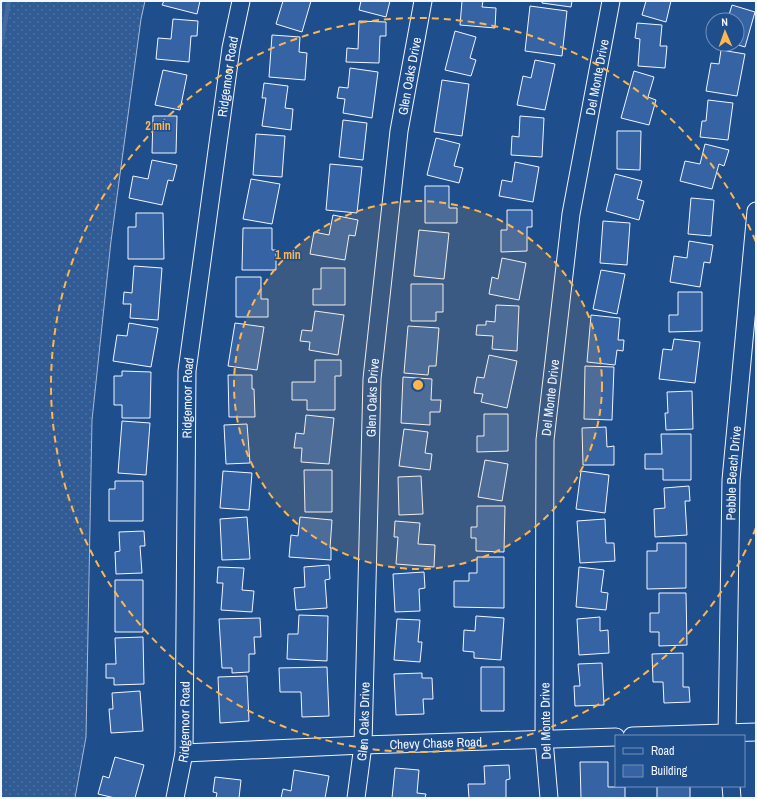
<svg xmlns="http://www.w3.org/2000/svg" width="757" height="799" viewBox="0 0 757 799" font-family="'Archivo Narrow',sans-serif">
  <style>
    .grass { fill: url(#grass-dots); stroke: #a8bbd7 }
    .lines { fill: none; stroke-linecap: round; stroke-linejoin: round }
    .stream { stroke: #446ba0; stroke-width: 4.5 }
    .building { fill: #3563a3; stroke: #f2f6ff }
    .minor-casing { stroke: #f2f6ff; stroke-width: 19 }
    .minor { stroke: #1f4e8c; stroke-width: 17 }
    .ring { fill: none; stroke: #ffb74d; stroke-width: 2; stroke-dasharray: 7 5 }
    .labels { text-anchor: middle; stroke-width: 3; stroke-linejoin: round; paint-order: stroke }
    .street-label { font-size: 13px; fill: #f2f6ff; stroke: #1f4e8c }
    .centre { fill: #ffb74d; stroke: #1f4e8c; stroke-width: 2 }
    .ring-label { font-size: 12px; text-anchor: middle; font-weight: bold; fill: #ffb74d; stroke: #1f4e8c; stroke-width: 3; stroke-linejoin: round; paint-order: stroke }
  </style>
  <defs>
    <pattern id="grass-dots" width="8" height="8" patternUnits="userSpaceOnUse"><rect width="8" height="8" fill="#305b95"/><path d="M2 2h.1M6 6h.1" fill="none" stroke="#4e73a5" stroke-width="1.8" stroke-linecap="round"/></pattern>
  </defs>
  <rect width="100%" height="100%" fill="#1f4e8c"/>
  <!-- grass -->
  <path class="grass" d="M1 1H145L141 19 111 241 92 420 86 737 75 798H1Z"/>
  <g class="lines">
    <!-- stream -->
    <path class="stream" d="M1 45 9 1"/>
  </g>
  <!-- building -->
  <path class="building" d="M164 1H200L197 14 162 5Z
    M283 1H311L302 32 276 24Z
    M361 1H390L386 17 359 10Z
    M462 1H483L482 7 496 8 495 28 460 25Z
    M542 1H572L571 7 542 3Z
    M646 1H671L666 22 642 15Z
    M732 5 755 12 745 47 735 44H737V20H721L722 16 728 18Z
    M530 6 567 11 562 56 525 51Z
    M173 19 198 21 197 36H191L189 62 156 59 158 38 171 39Z
    M359 21 386 22V36H380L379 63 346 62 347 48 358 49Z
    M637 23 662 25 660 46H667L665 68 638 66 640 39 635 38Z
    M455 31 476 37 470 58 476 60 471 76 445 70Z
    M272 35 300 37 299 52 307 53 305 80 269 77Z
    M721 50 745 54 737 96 706 91 711 63 719 64Z
    M535 60 555 64 545 110 517 105 523 76 531 78Z
    M350 68 378 72 372 118 343 113 345 99 337 98 339 87 348 88Z
    M163 70 187 75 180 110 155 105Z
    M634 71 654 77 648 97 656 100 649 125 621 118Z
    M442 80 469 84 462 136 434 132Z
    M264 83 288 86 285 108 293 109 291 130 262 126 266 98H262Z
    M708 100 733 103 728 140 700 137 702 121H706Z
    M153 116H177L176 153H152Z
    M520 116 544 118 542 157 511 155 512 136 519 137Z
    M343 120 367 123 363 160 339 157Z
    M617 131H641L640 170 617 169Z
    M256 134 285 136 282 177 253 175Z
    M436 138 460 144 454 166 463 168 459 183 427 175Z
    M705 144 729 150 724 166 719 164 712 189 680 181 685 161 700 164Z
    M152 160 177 165 173 181 168 180 162 205 129 198 133 176 148 179Z
    M515 162 539 167 533 202 499 196 502 180 512 182Z
    M330 164 362 167 357 213 326 210Z
    M615 174 642 181 637 199 644 201 639 220 606 211Z
    M251 179 280 184 272 224 243 219Z
    M425 186H449V208H457V223H425Z
    M691 198 714 200 711 236 688 234Z
    M507 210H532V227H527V251L501 252V230H507Z
    M136 213H163L164 259H128V227H136Z
    M333 215 358 220 355 236 349 235 345 260 310 254 314 232 329 235Z
    M603 221 630 223 627 265 600 263Z
    M243 228H272V250H276V270H242Z
    M419 230 449 233 444 279 414 276Z
    M689 241 713 245 710 263 704 262 700 287 670 282 674 256 687 258Z
    M502 258 526 263 519 300 489 294 492 277 498 279Z
    M134 266 162 268 158 320 130 318 131 304H123L124 292 132 293Z
    M321 268H345V305H313V289H321Z
    M601 270 625 274 617 314 593 309Z
    M236 277H261V299H268V317H236Z
    M411 284H443V312H436V321H411Z
    M678 292H702V331L669 332V315H678Z
    M496 305 519 306 517 351 492 349 493 336 476 335 477 325H486V321L495 322Z
    M315 311 344 315 338 355 309 350 310 342 300 341 302 330 312 331Z
    M591 315 620 318 618 340H624L623 351 617 350 615 365 587 362Z
    M129 323 158 328 151 367 113 361 117 335 127 336Z
    M235 323 264 327 257 370 228 366Z
    M408 326 439 328 436 366H429L428 375 404 373Z
    M674 339 700 342 695 383 659 379 663 349 672 350Z
    M489 355 517 361 507 408 481 402 483 394 474 393 477 377 484 378Z
    M315 360H341V376H335V410H307V400H292V382H315Z
    M585 366 614 367 612 420 584 419Z
    M122 371 151 372 150 418H122V405H114V376H122Z
    M228 375H252V389H254L255 417H229Z
    M403 377 432 379 431 400H441L440 412H430V425L401 423Z
    M692 391 693 429 666 430 665 413H668L667 392Z
    M484 414H508V451L477 452V436H484Z
    M306 415 334 418 329 464 301 462 302 448H294L296 433 304 434Z
    M122 421 150 423 146 475 118 473Z
    M247 424 250 463 226 464 224 425Z
    M606 427 607 447 614 446V465H583L582 428Z
    M404 429 428 432 425 453 432 454 430 470 399 466Z
    M661 434H691V480H663V469H645V454H662Z
    M485 460 508 464 502 501 478 497Z
    M304 470H332V512H305Z
    M223 471 252 473 249 510 220 508Z
    M581 471 609 475 605 513 576 509Z
    M421 476 423 514 399 515 398 477Z
    M115 481H143V521H109V489H115Z
    M689 486 690 501H685L687 535 655 537 654 509 665 508 664 488Z
    M477 506H505L504 552 476 551V538H471V527H477Z
    M247 517 250 559 222 560 220 519Z
    M300 517 332 520 330 548H331V560L289 557 291 535 298 536Z
    M605 519 606 543H614L615 561 580 563 577 521Z
    M395 521 420 523 418 544 435 545 434 567 396 564 398 537H394Z
    M144 531 145 546H140L142 573 116 574 115 552 120 551 119 532Z
    M657 543H686V588L647 589V551H657Z
    M477 557H504V608L454 607V581H469V573H477Z
    M329 565 330 579 325 580 327 608 296 610 294 588 305 587 304 567Z
    M218 567 244 568 242 590 254 591 252 612 221 610 223 583H217Z
    M579 567 604 570 601 592 608 593 606 610 576 607Z
    M424 572 425 588 419 589 420 611 395 612 393 574Z
    M115 580H143V632H115Z
    M659 593H686L687 645 659 646V632H650V613H659Z
    M299 615 328 616 327 661 287 659 288 634H298Z
    M476 616 504 618 501 660 474 658V652L463 651 464 630 475 631Z
    M600 617V631L608 630 609 653 579 655 577 619Z
    M260 618 261 637H254L255 654H249V672L232 673V668H222L219 619Z
    M397 619 420 620 418 642H422L420 662 394 660Z
    M143 637 144 684 114 685V678H106V664H116L115 638Z
    M683 653V687H689L690 702 664 703 663 682H653L652 654Z
    M602 663 604 705 575 706 574 686H580L578 664Z
    M327 667 329 716 302 717 301 692H280L279 668Z
    M481 667H504V711H481Z
    M422 673V678H432L433 699H423L424 714 396 715 394 674Z
    M247 676 249 721 220 723 218 677Z
    M140 691 143 731 111 733 109 709H113L112 693Z
    M115 757 144 765 135 798H115L98 794 103 776 109 778Z
    M580 762H608V787H625V798H581Z
    M509 765 510 779 506 780V798H469L468 784H485L484 766Z
    M395 768 419 770 417 793 426 794 425 798H392Z
    M294 770 329 776 325 798H281L283 789 291 791Z
    M215 777 241 780 239 798H216L217 793 213 792Z
    M657 786H690V798H657Z"/>
  <g class="lines">
    <!-- minor casing -->
    <g class="minor-casing">
      <g id="minor">
        <path d="M632 736 756 732"/>
        <path id="s1" d="M727 736 731 480 756 211"/>
        <path id="s2" d="M184 753 363 745 616 737"/>
        <path d="M731 786 732 798"/>
        <path id="s3" d="M175 798 184 753 187 371 231 48 241 1"/>
        <path id="s4" d="M356 798 363 745 372 379 399 131 423 1"/>
        <path id="s5" d="M549 798 544 740 545 440 571 214 611 1"/>
      </g>
    </g>
    <!-- minor -->
    <use href="#minor" class="minor"/>
  </g>
  <!-- distance rings -->
  <circle cx="418" cy="385" r="184" fill="#ffb74d" fill-opacity=".12"/>
  <g class="ring">
    <circle cx="418" cy="385" r="184"/>
    <path d="M756 528A367 367 0 1 1 756 242"/>
  </g>
  <g class="labels">
    <!-- street labels -->
    <g class="street-label">
      <text dy="5" stroke="none"><textPath href="#s4" startOffset="725">Glen Oaks Drive</textPath></text>
      <text dy="5" stroke="none"><textPath href="#s3" startOffset="725">Ridgemoor Road</textPath></text>
      <text dy="5" stroke="none"><textPath href="#s5" startOffset="725">Del Monte Drive</textPath></text>
      <text dy="5" stroke="none"><textPath href="#s5" startOffset="401">Del Monte Drive</textPath></text>
      <text dy="5" stroke="none"><textPath href="#s3" startOffset="401">Ridgemoor Road</textPath></text>
      <text dy="5" stroke="none"><textPath href="#s4" startOffset="401">Glen Oaks Drive</textPath></text>
      <text dy="5" stroke="none"><textPath href="#s1" startOffset="263">Pebble Beach Drive</textPath></text>
      <text transform="translate(545 721) rotate(-91)" y="5">Del Monte Drive</text>
      <text dy="5" stroke="none"><textPath href="#s3" startOffset="77">Ridgemoor Road</textPath></text>
      <text dy="5" stroke="none"><textPath href="#s4" startOffset="77">Glen Oaks Drive</textPath></text>
      <text dy="5" stroke="none"><textPath href="#s2" startOffset="252">Chevy Chase Road</textPath></text>
    </g>
  </g>
  <circle cx="418" cy="385" r="6" class="centre"/>
  <g class="ring-label">
    <text x="158" y="130">2 min</text>
    <text x="288" y="259">1 min</text>
  </g>
  <!-- border -->
  <rect width="757" height="799" fill="none" stroke="#f2f6ff" stroke-width="4"/>
  <!-- legend -->
  <rect x="615" y="735" width="130" height="52" fill="#1f4e8c" stroke="#7391ba"/>
  <rect x="623" y="748" width="20" height="6" fill="#1f4e8c" stroke="#7391ba"/>
  <text x="651" y="755" font-size="12" fill="#f2f6ff">Road</text>
  <rect x="623" y="765" width="20" height="12" fill="#3563a3" stroke="#7391ba"/>
  <text x="651" y="775" font-size="12" fill="#f2f6ff">Building</text>
  <!-- north arrow -->
  <g transform="translate(725 32) rotate(358)"><circle r="19" fill="#1f4e8c" stroke="#7391ba"/>
  <path d="M0-3L7 15L0 10L-7 15Z" fill="#ffb74d"/>
  <text y="-6" font-size="11" font-weight="bold" text-anchor="middle" fill="#f2f6ff">N</text>
  </g>
</svg>
